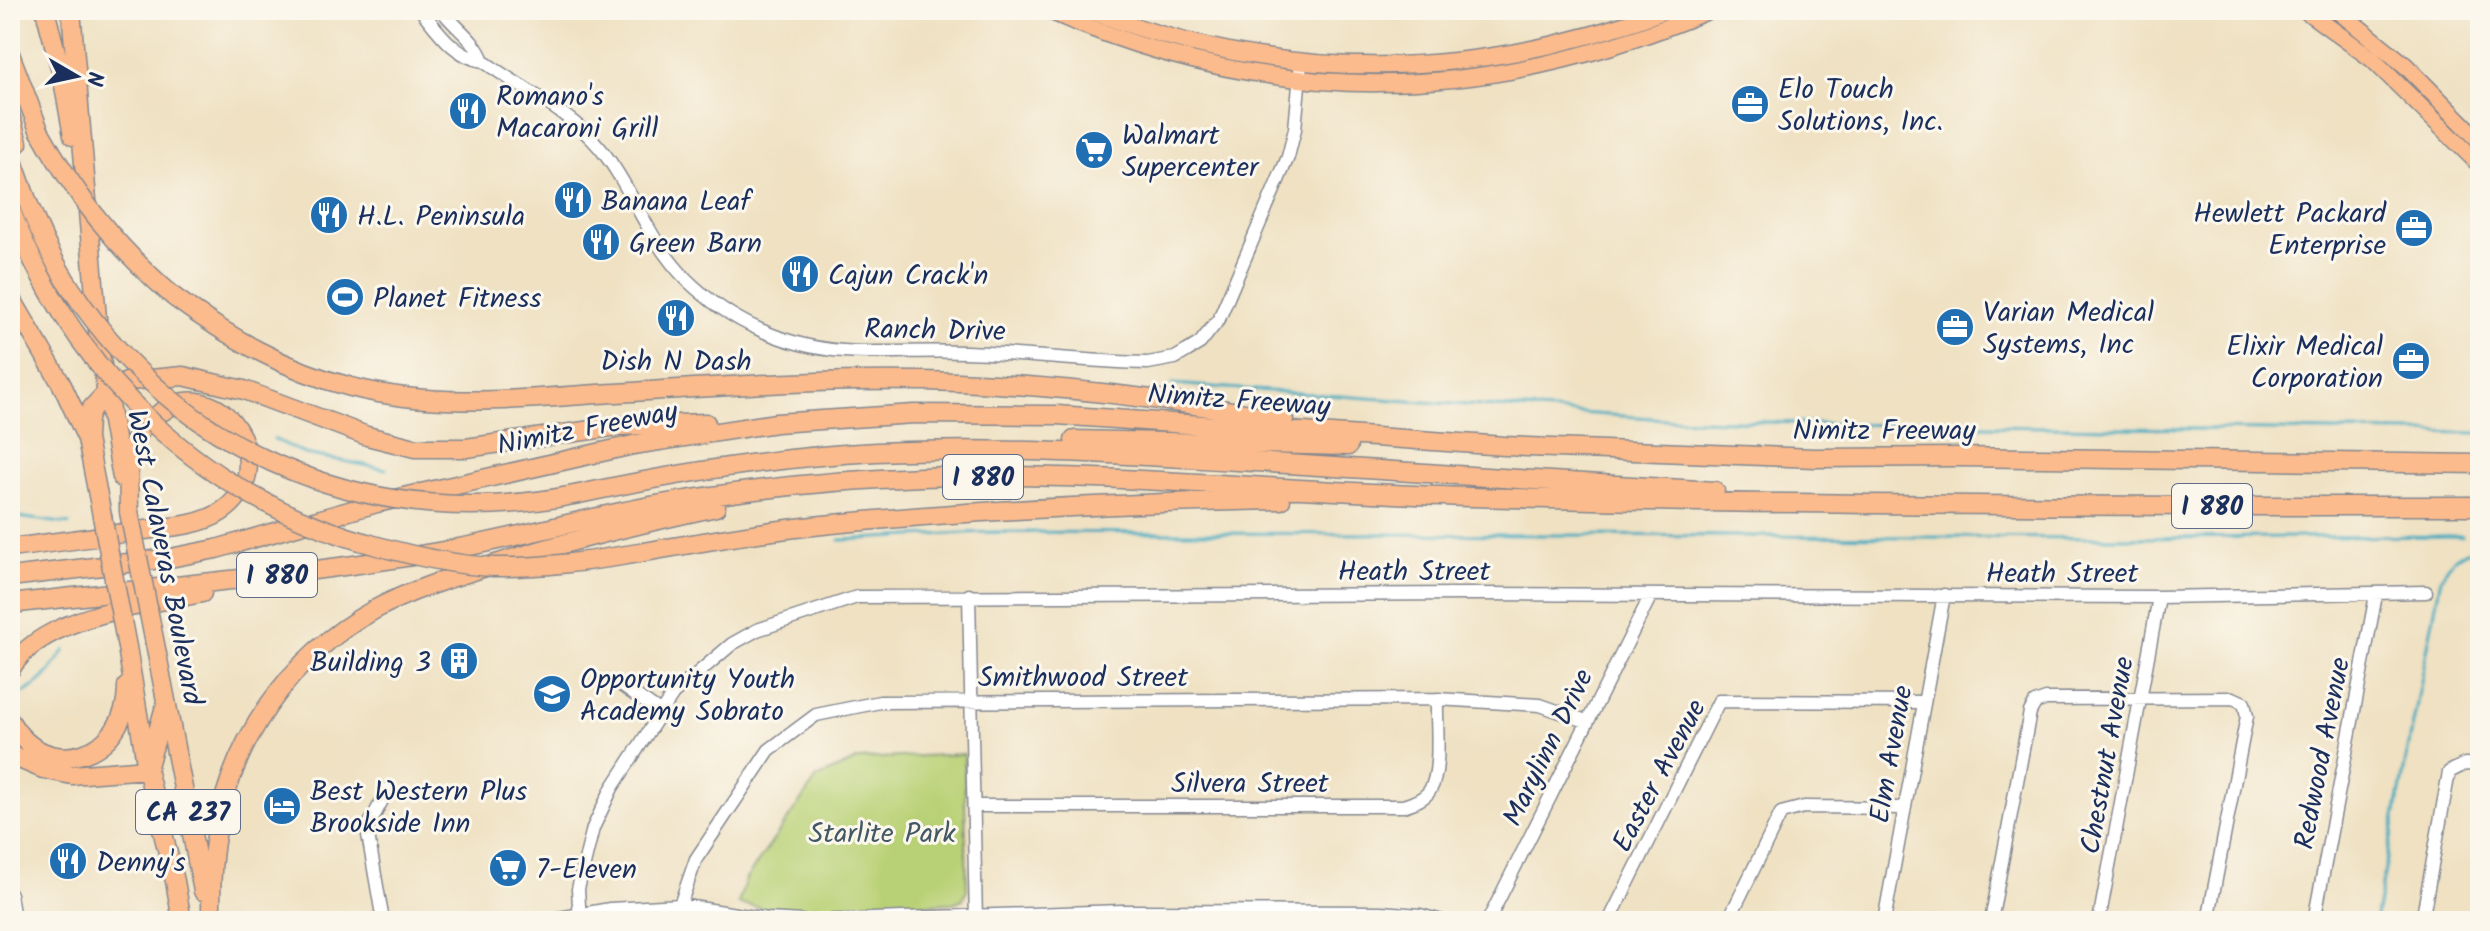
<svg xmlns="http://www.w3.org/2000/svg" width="2490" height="931" viewBox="0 0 2490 931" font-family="Kalam,sans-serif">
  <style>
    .green { fill: #b9d176; stroke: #6a806a; stroke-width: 2 }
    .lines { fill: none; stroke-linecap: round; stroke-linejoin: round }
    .stream { stroke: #3ea8be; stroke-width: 3 }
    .minor-casing { stroke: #858890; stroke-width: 15 }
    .major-casing { stroke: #858890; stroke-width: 19 }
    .highway-casing { stroke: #858890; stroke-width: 21 }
    .minor { stroke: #fff; stroke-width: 12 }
    .major { stroke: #fbbb8c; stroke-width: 16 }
    .highway { stroke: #fbbb8c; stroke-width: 18 }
    .highway-bridge-casing { stroke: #858890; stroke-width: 21; stroke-linecap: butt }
    .highway-bridge { stroke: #fbbb8c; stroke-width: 18 }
    .labels { text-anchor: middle; stroke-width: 6; stroke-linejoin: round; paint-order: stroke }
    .shield { fill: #fbf7ec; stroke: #5e6b89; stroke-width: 2 }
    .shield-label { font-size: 26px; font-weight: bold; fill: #1b2f5e }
    .poi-label { font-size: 28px; fill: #1b2f5e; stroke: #fbf7ec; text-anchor: start }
    .street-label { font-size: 28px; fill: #1b2f5e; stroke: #fbf7ec }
    .park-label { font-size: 28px; fill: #425864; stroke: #fbf7ec }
  </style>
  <rect width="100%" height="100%" fill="#fbf7ec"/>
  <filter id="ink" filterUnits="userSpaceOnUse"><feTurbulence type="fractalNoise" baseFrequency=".0125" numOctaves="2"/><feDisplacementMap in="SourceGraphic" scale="16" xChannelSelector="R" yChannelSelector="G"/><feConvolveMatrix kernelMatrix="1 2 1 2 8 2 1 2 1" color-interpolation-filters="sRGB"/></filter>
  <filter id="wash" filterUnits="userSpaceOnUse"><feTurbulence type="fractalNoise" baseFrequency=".006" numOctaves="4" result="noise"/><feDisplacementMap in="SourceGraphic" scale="32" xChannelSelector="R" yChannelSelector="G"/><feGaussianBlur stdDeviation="1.8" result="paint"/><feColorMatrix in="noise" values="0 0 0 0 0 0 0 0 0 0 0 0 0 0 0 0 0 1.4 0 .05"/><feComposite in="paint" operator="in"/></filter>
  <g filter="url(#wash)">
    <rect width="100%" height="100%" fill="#efe1c2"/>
    <!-- green -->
    <path class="green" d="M964 754 967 890 963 899 953 903 780 911 738 904 746 879 817 778 859 759Z"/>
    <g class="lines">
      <!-- stream -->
      <path class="stream" d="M1172 384 1665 419 1836 424 2480 433
        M274 439 305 454 386 469
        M10 516 69 524
        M840 540C892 538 943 533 995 532L2120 538 2462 536
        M21 694C42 684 52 669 65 650
        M2375 921 2441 578C2450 561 2460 550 2480 548"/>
    </g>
  </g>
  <g filter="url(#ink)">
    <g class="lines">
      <!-- minor casing -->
      <g class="minor-casing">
        <path id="minor" d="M421 10C438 31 455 57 483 61 522 89 569 111 600 148 634 190 646 239 687 280 729 321 785 347 844 351 884 354 925 350 966 352 1026 354 1087 362 1148 363L1175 358 1187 351 1200 343 1219 319 1288 157 1295 129 1301 63
          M442 10C455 28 476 40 483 61
          M969 595 976 921
          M621 685 661 713
          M974 806H1403C1413 803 1425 799 1430 790 1442 771 1436 722 1437 699
          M10 894 14 921
          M680 905 696 859 769 750 816 715 880 702 1437 699 1540 705 1586 721
          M1847 920 1852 921
          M383 921 367 829 388 789
          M542 921 610 909 680 905 767 919 802 921
          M580 921 578 889 593 828 612 788 673 694 732 644 757 630 857 597 1471 594 2159 597 2426 592
          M812 921 1123 911 1381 912 1420 915 1442 921
          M1488 921 1651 595
          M1609 921 1719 701 1924 702
          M1728 921 1781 813 1804 807 1905 808
          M1884 921 1944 595
          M1991 921 2030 712 2035 703 2046 699 2233 698 2244 703 2247 716 2208 921
          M2099 921 2159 597
          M2314 921 2376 595
          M2422 921 2449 772 2465 764 2480 765"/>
      </g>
      <!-- major casing -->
      <g class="major-casing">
        <path id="major" d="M1047 10C1272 109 1485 106 1710 10
          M1089 10C1282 85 1473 83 1666 10
          M2305 10 2372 59 2480 165
          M2337 10 2406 66 2480 141"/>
      </g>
      <!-- highway casing -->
      <g class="highway-casing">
        <path id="highway" d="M45 10 62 75 73 136
          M71 10 100 354 122 478
          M10 54 39 130
          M10 114 18 143
          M10 296 62 385 87 439 102 516
          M174 297C228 337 285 370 351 387 432 408 514 400 597 394 684 389 770 382 857 381 1000 378 1143 394 1284 420
          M87 439 88 419 92 408 107 392 129 381 183 376 244 390 367 436 415 448H466L619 426 706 423
          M1074 440 1348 446
          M579 494C677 473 777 457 877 452 1014 446 1151 456 1288 464 1430 474 1573 482 1715 491
          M10 548C53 543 95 537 138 531 164 527 198 527 221 512 286 469 220 368 160 413 150 420 140 428 135 440 126 462 129 489 129 512
          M639 553C697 543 755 532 813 526 969 510 1125 503 1281 500
          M10 577 170 558 216 549 377 503 633 445 776 423 914 414 1057 415 1505 446 1815 458 1958 457 2480 464
          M10 604C155 587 299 576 443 551 512 539 581 519 650 506 739 490 832 480 922 477 1105 471 1288 492 1470 497 1807 506 2143 506 2480 506
          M155 644 203 891
          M127 647 147 769 175 881 182 921
          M10 670C41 615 145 605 202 593
          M10 721C45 784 128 758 127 686
          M10 755 43 769 72 775 147 769
          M148 766 164 710
          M211 921C211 893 211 864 216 836 231 741 289 657 374 610 412 589 457 576 499 563 570 540 643 523 716 507"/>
      </g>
      <!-- minor -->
      <use href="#minor" class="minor"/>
      <!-- major -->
      <use href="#major" class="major"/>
      <!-- highway -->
      <use href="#highway" class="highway"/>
      <!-- highway-bridge casing -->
      <g class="highway-bridge-casing">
        <path id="highway-bridge" d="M39 130C76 197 116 247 174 297
          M10 152C26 200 44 248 72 290 186 461 380 535 579 494
          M10 208C74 375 200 497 374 545 413 556 453 565 494 567 543 568 591 561 639 553
          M129 512 155 644
          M102 516 127 647"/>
      </g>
      <!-- highway-bridge -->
      <use href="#highway-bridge" class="highway-bridge"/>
    </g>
  </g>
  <!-- icons -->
  <defs>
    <g id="office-disc" transform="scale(2)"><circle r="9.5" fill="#1f6fb2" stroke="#fbf7ec"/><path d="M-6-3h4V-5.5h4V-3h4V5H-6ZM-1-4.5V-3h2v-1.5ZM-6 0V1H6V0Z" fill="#fff"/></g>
    <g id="restaurant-disc" transform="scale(2)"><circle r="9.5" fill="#1f6fb2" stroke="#fbf7ec"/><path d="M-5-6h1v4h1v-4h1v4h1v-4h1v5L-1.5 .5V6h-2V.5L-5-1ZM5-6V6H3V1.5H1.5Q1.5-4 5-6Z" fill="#fff"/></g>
    <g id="supermarket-disc" transform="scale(2)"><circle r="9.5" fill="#1f6fb2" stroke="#fbf7ec"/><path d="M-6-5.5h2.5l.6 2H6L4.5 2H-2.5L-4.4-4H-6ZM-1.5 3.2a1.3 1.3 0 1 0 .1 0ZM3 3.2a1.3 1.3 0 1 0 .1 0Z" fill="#fff"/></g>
    <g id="stadium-disc" transform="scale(2)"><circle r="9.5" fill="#1f6fb2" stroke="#fbf7ec"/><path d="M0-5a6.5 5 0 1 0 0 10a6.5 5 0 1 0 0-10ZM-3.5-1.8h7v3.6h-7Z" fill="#fff"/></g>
    <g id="building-disc" transform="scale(2)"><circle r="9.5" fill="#1f6fb2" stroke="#fbf7ec"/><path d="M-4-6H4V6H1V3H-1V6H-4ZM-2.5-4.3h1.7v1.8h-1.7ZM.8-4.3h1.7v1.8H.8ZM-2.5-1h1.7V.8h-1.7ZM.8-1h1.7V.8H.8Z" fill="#fff"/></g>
    <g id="school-disc" transform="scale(2)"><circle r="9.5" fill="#1f6fb2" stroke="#fbf7ec"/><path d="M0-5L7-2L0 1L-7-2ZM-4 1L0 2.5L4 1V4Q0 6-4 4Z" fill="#fff"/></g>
    <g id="hotel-disc" transform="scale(2)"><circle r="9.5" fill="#1f6fb2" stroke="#fbf7ec"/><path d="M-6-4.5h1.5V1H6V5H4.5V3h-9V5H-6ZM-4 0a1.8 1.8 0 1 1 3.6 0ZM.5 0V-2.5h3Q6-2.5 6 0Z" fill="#fff"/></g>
  </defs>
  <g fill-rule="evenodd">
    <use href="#office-disc" x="1750" y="104"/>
    <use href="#restaurant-disc" x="468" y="111"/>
    <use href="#supermarket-disc" x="1094" y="150"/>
    <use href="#restaurant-disc" x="573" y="200"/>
    <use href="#restaurant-disc" x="329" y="215"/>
    <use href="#office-disc" x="2414" y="228"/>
    <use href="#restaurant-disc" x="601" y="242"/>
    <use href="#restaurant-disc" x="800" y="274"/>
    <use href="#stadium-disc" x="345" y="297"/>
    <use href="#restaurant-disc" x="676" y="318"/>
    <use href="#office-disc" x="1955" y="327"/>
    <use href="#office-disc" x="2411" y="361"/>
    <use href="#building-disc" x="459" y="661"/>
    <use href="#school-disc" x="552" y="694"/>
    <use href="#hotel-disc" x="282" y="806"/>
    <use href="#restaurant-disc" x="68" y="861"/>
    <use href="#supermarket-disc" x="508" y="868"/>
  </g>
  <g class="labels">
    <!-- shield labels -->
    <g class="shield">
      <rect x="943" y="455" width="80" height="44" rx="6"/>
      <rect x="2172" y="484" width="80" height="44" rx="6"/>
      <rect x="237" y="553" width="80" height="44" rx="6"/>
      <rect x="136" y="790" width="104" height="44" rx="6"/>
    </g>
    <g class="shield-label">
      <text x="983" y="486">I 880</text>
      <text x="2212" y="515">I 880</text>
      <text x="277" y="584">I 880</text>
      <text x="188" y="821">CA 237</text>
    </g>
    <!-- poi labels -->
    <g class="poi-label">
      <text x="1778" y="98">Elo Touch<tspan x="1778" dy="32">Solutions, Inc.</tspan></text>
      <text x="496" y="105">Romano's<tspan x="496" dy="32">Macaroni Grill</tspan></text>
      <text x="1122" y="144">Walmart<tspan x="1122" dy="32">Supercenter</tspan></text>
      <text x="601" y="210">Banana Leaf</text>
      <text x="2386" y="222" text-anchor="end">Hewlett Packard<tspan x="2386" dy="32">Enterprise</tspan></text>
      <text x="357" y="225">H.L. Peninsula</text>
      <text x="629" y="252">Green Barn</text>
      <text x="828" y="284">Cajun Crack'n</text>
      <text x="373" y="307">Planet Fitness</text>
      <text x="1983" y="321">Varian Medical<tspan x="1983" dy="32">Systems, Inc</tspan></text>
      <text x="2383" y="355" text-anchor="end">Elixir Medical<tspan x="2383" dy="32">Corporation</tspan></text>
      <text x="676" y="370" text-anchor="middle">Dish N Dash</text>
      <text x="431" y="671" text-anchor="end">Building 3</text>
      <text x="580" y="688">Opportunity Youth<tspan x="580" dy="32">Academy Sobrato</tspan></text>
      <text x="310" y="800">Best Western Plus<tspan x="310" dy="32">Brookside Inn</tspan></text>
      <text x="96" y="871">Denny's</text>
      <text x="536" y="878">7-Eleven</text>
    </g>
    <!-- street labels -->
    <g class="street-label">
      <text transform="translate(935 329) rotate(1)" y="10">Ranch Drive</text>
      <text transform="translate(1239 399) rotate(4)" y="10">Nimitz Freeway</text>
      <text transform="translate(587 427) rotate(-11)" y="10">Nimitz Freeway</text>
      <text x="1884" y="439">Nimitz Freeway</text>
      <text transform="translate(166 557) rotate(79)" y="10">West Calaveras Boulevard</text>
      <text x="1414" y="580">Heath Street</text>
      <text x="2062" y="582">Heath Street</text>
      <text x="1083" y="686">Smithwood Street</text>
      <text transform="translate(1547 747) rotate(-64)" y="10">Marylinn Drive</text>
      <text transform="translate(2321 753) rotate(-79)" y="10">Redwood Avenue</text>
      <text transform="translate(1890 754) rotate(-80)" y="10">Elm Avenue</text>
      <text transform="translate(2106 755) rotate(-80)" y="10">Chestnut Avenue</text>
      <text transform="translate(1658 775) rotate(-62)" y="10">Easter Avenue</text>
      <text x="1250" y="792">Silvera Street</text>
    </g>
    <!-- park labels -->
    <g class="park-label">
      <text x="882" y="842">Starlite Park</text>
    </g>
  </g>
  <!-- margin -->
  <rect width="2490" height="931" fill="none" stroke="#fbf7ec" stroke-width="40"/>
  <!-- north arrow -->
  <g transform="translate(76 76) rotate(99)" stroke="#fbf7ec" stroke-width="6" paint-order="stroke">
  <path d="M0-6L14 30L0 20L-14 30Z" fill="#1b2f5e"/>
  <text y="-12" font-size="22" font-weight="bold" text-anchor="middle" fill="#1b2f5e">N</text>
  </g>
</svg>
